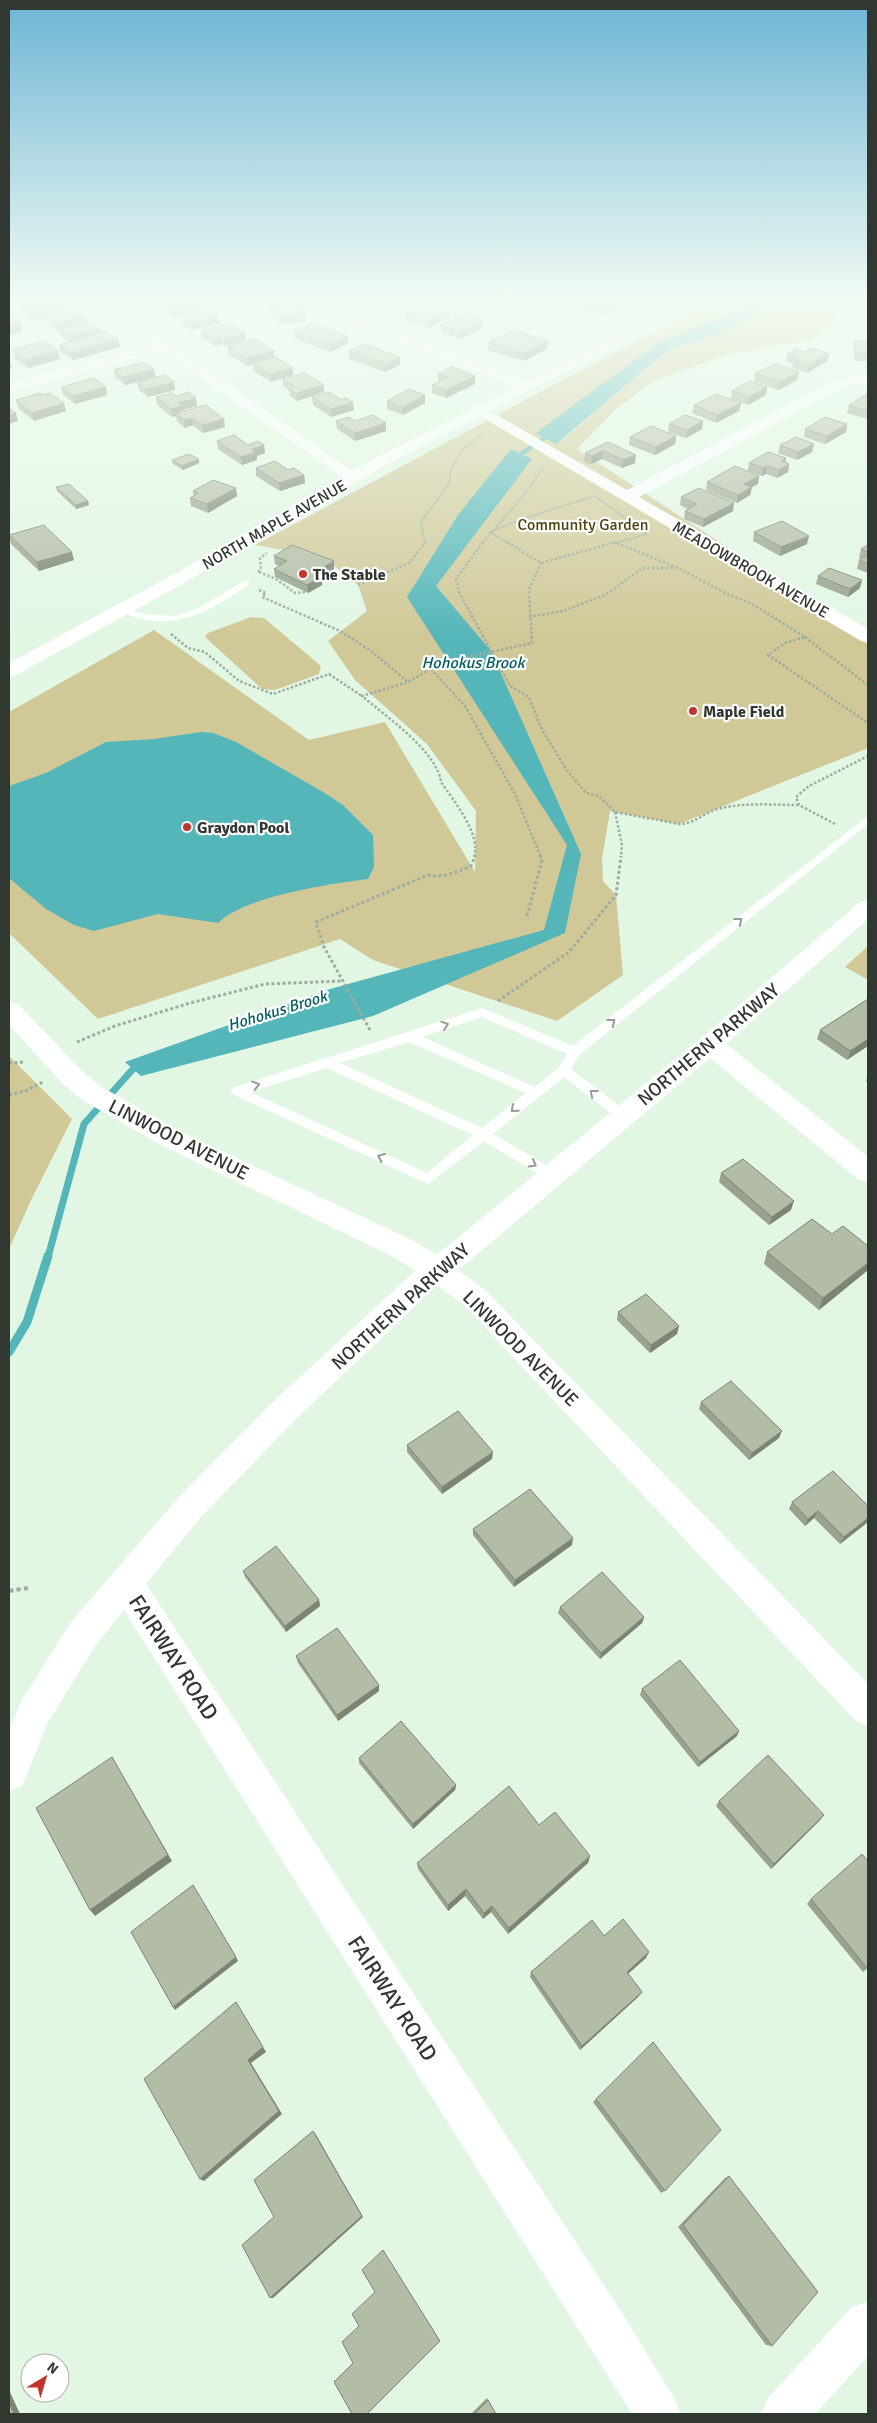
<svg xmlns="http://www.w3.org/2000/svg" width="877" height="2423" viewBox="0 0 877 2423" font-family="Signika,sans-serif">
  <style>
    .green { fill: #d0c897 }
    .water { fill: #55b6b9 }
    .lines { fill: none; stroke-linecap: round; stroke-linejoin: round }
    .stream-far2 { stroke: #55b6b9; stroke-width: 4.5 }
    .stream-far1 { stroke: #55b6b9; stroke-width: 7 }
    .stream { stroke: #55b6b9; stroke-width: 9 }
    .path-far3 { stroke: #9dad9f; stroke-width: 2; stroke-dasharray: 2 1; stroke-linecap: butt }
    .path-far2 { stroke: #9dad9f; stroke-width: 2.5; stroke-dasharray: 2.5 2; stroke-linecap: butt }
    .path-far1 { stroke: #9dad9f; stroke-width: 3; stroke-dasharray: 3 2.5; stroke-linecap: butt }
    .path { stroke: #9dad9f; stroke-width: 4; stroke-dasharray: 4.5 3; stroke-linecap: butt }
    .lane { fill: #fff; fill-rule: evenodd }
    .street { fill: #fff; fill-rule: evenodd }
    .secondary { fill: #fff; fill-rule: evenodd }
    .primary { fill: #fff; fill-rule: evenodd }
    .wall { fill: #9aa28e }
    .shaded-wall { fill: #7d8474 }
    .building { fill: #b3bca5; stroke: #7d8474 }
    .oneway { stroke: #989c98 }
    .poi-dot { fill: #c2342e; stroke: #fff; stroke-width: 2 }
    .labels { text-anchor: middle; stroke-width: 4.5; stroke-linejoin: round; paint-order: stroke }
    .far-street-label { font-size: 16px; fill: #303831; stroke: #fff }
    .far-park-label { font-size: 16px; fill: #4c440c; stroke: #fff }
    .far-poi-label { font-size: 16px; font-weight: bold; fill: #303831; stroke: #fff; text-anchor: start }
    .far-water-label { font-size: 16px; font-style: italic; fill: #045d60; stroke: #fff }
    .street-label { font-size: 19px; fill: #303831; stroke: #fff }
    .near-street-label { font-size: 22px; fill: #303831; stroke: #fff }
  </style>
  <rect width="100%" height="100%" fill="#e1f7e4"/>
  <!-- green -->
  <path class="green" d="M722 298H750L735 310 655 345 557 444 668 350 717 335 771 306 779 298H837L836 322 811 340 729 354 653 381 614 411 577 449 868 639V748L679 824 610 811 602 859 603 881 616 895 623 975 557 1021 373 960 340 939 98 1019 9 933V712L154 630 309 740 385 722 475 872 476 811 427 744 355 680 328 641 367 611 358 585 323 557 255 545 587 367Z
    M251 617 264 618 321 666 319 674 275 690 262 689 205 637 208 633Z
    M868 946V980L845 967Z
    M9 1056 72 1119 32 1198 9 1249Z"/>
  <!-- water -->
  <path class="water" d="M750 298H779L771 306 717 335 668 350 556 444 536 433 655 345 735 310Z
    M511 449 532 459 436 586 491 651 581 854 565 933 373 1016 141 1076 125 1062 330 989 544 930 567 845 407 597 458 515Z
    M201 732 213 733 236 742 323 792 343 805 373 835 374 867 368 879C330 884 245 896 218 923L158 914 94 931 74 925 46 909 9 878V786L46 773 106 742 154 739Z"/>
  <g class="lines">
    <!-- stream-far2 -->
    <path class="stream-far2" d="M515 461 521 454 553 432"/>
    <!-- stream-far1 -->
    <path class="stream-far1" d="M48 1257 84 1124 133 1069 143 1066"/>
    <!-- stream -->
    <path class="stream" d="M9 1352 27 1322 48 1256"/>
    <!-- path-far3 -->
    <path class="path-far3" d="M425 544 421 522 449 484 451 470 462 450 483 433
      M482 544 523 496 543 468
      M509 544 490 532 525 518 595 496 647 534 612 544"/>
    <!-- path-far2 -->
    <path class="path-far2" d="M483 542 456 579 459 592 510 686 529 697 540 726 566 769 586 793 599 796 615 812 679 824C695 824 703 813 718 809 744 802 773 805 799 805
      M507 542 541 563 616 542
      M617 543 678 568 727 594 752 604 805 637 785 643 768 655 868 723
      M258 572 261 569 260 558 267 553
      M259 572 276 579 295 593 306 592
      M358 585 409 563 426 542
      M259 590 266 593 262 597 340 631 370 650 408 682
      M529 617 563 611 605 595 643 568H675
      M171 634 188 648 205 652 239 681 273 694 329 674 362 696
      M805 637 868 685
      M431 669 465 706 515 794 541 857
      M615 812 622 845 621 857
      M835 824 799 805 796 797 809 786 868 756
      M474 857C482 835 453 800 441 782 437 751 385 716 362 696L408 682 441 663 532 643 529 590 541 563"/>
    <!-- path-far1 -->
    <path class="path-far1" d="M527 916 542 860 540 856
      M498 1001 569 952 616 895 621 856
      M370 1030 324 947 316 922 428 875C444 878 456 872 471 866L475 856
      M77 1042 115 1026 190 1003 265 984 343 981
      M9 1063 24 1062
      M9 1095 25 1091 43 1082"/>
    <!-- path -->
    <path class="path" d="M9 1591 28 1588"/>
    <!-- lane -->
    <path class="lane" d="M246 580 249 581V585C217 605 186 627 147 620 138 618 125 615 118 609L123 606 144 614 174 616 198 608Z
      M868 816V824L579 1055 571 1069 627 1112 629 1115 627 1118H617L564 1077 493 1134 557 1171 559 1175 557 1179H547L484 1141 428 1184 232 1094 231 1091 232 1088 482 1008 573 1046ZM482 1017 567 1054 559 1067 535 1087 422 1037ZM409 1042 526 1093 482 1128 340 1063ZM327 1068 473 1135 427 1173 250 1092Z"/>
    <!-- street -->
    <path class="street" d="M9 298H27L25 301 9 305Z
      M89 298H105L361 477 359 480H347L162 351 9 392V383L153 344Z
      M323 298H337V307L348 315 531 382 533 385 526 389 521 388 338 321 323 308Z
      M642 298H662L684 306 686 309 679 313 674 312 644 301Z
      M868 375V383L844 387 639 497 868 629V643L861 641 470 410 473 407H483L627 490 835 380Z
      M868 900V919L726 1044 868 1157V1182L858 1179 710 1058 468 1262 446 1277 297 1418 200 1518 146 1584 622 2313 674 2398 681 2414H632L124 1610 95 1646 47 1724 22 1786 9 1791V1730L22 1700 71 1622 178 1498 275 1400 426 1261 448 1246 701 1038 860 902Z
      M868 2301V2356L815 2414H761L768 2398 852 2307Z"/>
    <!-- secondary -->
    <path class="secondary" d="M9 1002 18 1004 83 1072 100 1086 181 1132 412 1240 446 1261 485 1290 868 1684V1726L856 1721 465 1306 426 1277 392 1256 163 1146 82 1100 65 1086 9 1025Z"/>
    <!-- primary -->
    <path class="primary" d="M690 298H707L389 463 188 581 16 675 9 677V663L176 573 377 457Z"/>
  </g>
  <!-- wall -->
  <path class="wall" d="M165 298 201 310 173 317 169 314 168 307 166 306Z
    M387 298H408L404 306 387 305Z
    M266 301 305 321 279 324 267 309Z
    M582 301 621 307 605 315 581 308Z
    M21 306H60L61 310 86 322 100 329 101 333 118 339 120 347 73 360 60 352 59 345 68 342 61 336 59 330 58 331 45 321 44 317 30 320 22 314Z
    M406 313 450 317 429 328 406 320Z
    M9 317 22 332 11 335 9 334Z
    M182 317 219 323 191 330 183 325Z
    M483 320V327L461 339 441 332V325Z
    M202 331 245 333 246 340 225 346 222 344 215 346 202 338Z
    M294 331 348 343 330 352 295 339Z
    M854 341 868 342V361H855L853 349Z
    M489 342 547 349 524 361 488 350Z
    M228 346 274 357 293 368V375L271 382 253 371V364L247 366 228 354Z
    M13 350 58 351 60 359 28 368 14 358Z
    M349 351 400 365 385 372 349 359Z
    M787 354 827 361 807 373 792 368 793 364 786 361Z
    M114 370 156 377 125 385 115 377Z
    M755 373 797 380 778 390 754 381Z
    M438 374 475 376V384L446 398 432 393V385L439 382 438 381Z
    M283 379 324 385V392L297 401 290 396 289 390 283 386Z
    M137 382H174L175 390 148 397 139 390Z
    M61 387 107 395 75 404 63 395Z
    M732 391 766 395 748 405 731 399Z
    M868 393V419L847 413 849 405Z
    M176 396 197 406 182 410 183 412 225 427 203 433 193 425 185 428 177 421 176 416 172 417 157 405 156 397Z
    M312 397 354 410 331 417 313 405Z
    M16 400 66 411 34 421 18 408Z
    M387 401 425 403 403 415 387 409Z
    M741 403 739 411 716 423 692 413 694 405Z
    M336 421H355L386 431 355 441 337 429Z
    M703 421 702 429 686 438 668 432 669 424Z
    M847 424 846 432 825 444 804 437 805 429Z
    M676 436 675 444 655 455 629 445 630 437Z
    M217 441 248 445H264L265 453 257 456V460L242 465 218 449Z
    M608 442 635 463 622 468 602 459 591 464 584 461 585 453Z
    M780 445 812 452 797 460 778 453Z
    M786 458 785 462 789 464 788 472 777 478 766 474 762 476 748 471 749 463Z
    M172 460 199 463 183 470 173 464Z
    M256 468 304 475 305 483 280 491 256 476Z
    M759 476 758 484 752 487 750 495 737 503 706 490 707 482Z
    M56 487 88 501 89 505 76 509 57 491Z
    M193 491 237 496 208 513 191 506 190 498 194 496Z
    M681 497 733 511 703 527 684 519 685 511 688 509 680 505Z
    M754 532 807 544 780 556 753 541Z
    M9 535 74 560 39 571 11 544Z
    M868 545V573L857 569 859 560 862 559 859 558 861 549Z
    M274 556 334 561V569L322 577V585L308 593 275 577 274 569 279 566 275 564Z
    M818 576 860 588 848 597 816 584Z
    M868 999 847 1060 817 1039 820 1030Z
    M868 1074V1083L866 1081Z
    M721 1173 791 1210 769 1225 719 1182Z
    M832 1234 868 1246V1270L819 1310 764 1264 767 1252Z
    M618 1312 679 1326 677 1334 650 1353 617 1320Z
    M701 1402 779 1438 749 1460 699 1409Z
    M407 1445 492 1459 442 1494 407 1452Z
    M792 1502 868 1506V1522L840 1544 814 1518 805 1526 789 1509Z
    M473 1529 572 1545 514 1587 473 1535Z
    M243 1571 319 1600 320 1606 286 1632 245 1577Z
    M560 1607 644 1617 642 1623 600 1659 558 1613Z
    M296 1656 379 1691 338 1721 298 1663Z
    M642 1689 737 1736 698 1767 640 1695Z
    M359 1758 456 1785 455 1790 413 1829 359 1763Z
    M719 1801 824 1815 820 1820 771 1869 716 1806Z
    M539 1825 590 1856 588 1863 508 1934 491 1912 483 1919 465 1896 448 1911 418 1869 417 1863Z
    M811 1899 868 1968 863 1972 807 1904Z
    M604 1936 646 1958 628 1974 642 1992 638 1997 580 2050 530 1977 531 1972Z
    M596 2099 665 2191 661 2193 593 2102Z
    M729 2176 772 2346 766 2345 678 2227 725 2178Z
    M487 2398 496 2414H471Z"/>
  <!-- shaded-wall -->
  <path class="shaded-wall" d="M404 298H408L404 306Z
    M622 299 621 307 605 315 606 308Z
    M200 302 201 310 173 317 172 309Z
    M60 306 62 313 44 314V317L30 320 28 313Z
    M450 310V317L429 328V320Z
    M305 313V321L279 324V317Z
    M85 316 86 323 59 329V330L58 331 57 323Z
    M218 316 219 323 191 330V323Z
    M483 320V327L461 339V331Z
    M21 324 22 332 11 335 9 328Z
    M100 329 101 336 70 344 69 336Z
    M245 333 246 340 225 346 224 339Z
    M348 336V343L330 352V344Z
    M221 337 222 344 215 346 214 339Z
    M118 339 120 347 73 360 72 353Z
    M548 341 547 349 524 361V354Z
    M58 351 60 359 28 368 26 360Z
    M274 351V358L252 363 253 364 247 366 246 358Z
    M829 354 827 361 807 373 808 365Z
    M400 357V365L385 372V364Z
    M9 361H10L12 368 9 369Z
    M293 368V375L271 382 270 374Z
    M154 369 156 377 125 385 123 377Z
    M799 372 797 380 778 390 780 382Z
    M475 376V384L446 398V390Z
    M174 382 175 390 148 397 146 389Z
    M324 385V392L297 401 296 393Z
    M106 387 107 395 75 404 73 396Z
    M767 387 766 395 748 405 749 397Z
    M425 395V403L403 415V407Z
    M196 398 197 406 182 410 183 414 176 413V416L172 417 171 409 178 403Z
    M353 402 354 410 331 417V409Z
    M64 403 66 411 34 421 32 413Z
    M741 403 739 411 716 423 717 415Z
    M16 413 18 421 9 424V415Z
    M192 418 193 425 185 428 184 420Z
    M224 419 225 427 203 433 202 425Z
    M703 421 702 429 686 438 687 430Z
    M386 423V431L355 441V433Z
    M847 424 846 432 825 444 827 436Z
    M676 436 675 444 655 455 656 447Z
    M814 444 812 452 797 460 798 452Z
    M264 445 265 453 257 456V460L242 465 241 457 252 449Z
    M603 451 602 459 591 464 592 456Z
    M636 455 635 463 622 468 623 460Z
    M786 458 785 466 789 464 788 472 777 478 779 470 782 461Z
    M199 459V463L183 470 182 466Z
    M767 466 766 474 762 476 763 468Z
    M304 475 305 483 280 491 279 483Z
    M759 476 758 484 752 487 750 495 737 503 738 495 744 484Z
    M236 488 237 496 208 513 207 504Z
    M88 501 89 505 76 509V505Z
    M734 503 733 511 703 527 704 519Z
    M809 536 807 544 780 556 781 547Z
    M72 552 74 560 39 571 37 562Z
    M334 561V569L322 577V585L308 593 307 585 314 573Z
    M862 580 860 588 848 597 850 589Z
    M868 1039V1046L847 1060 850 1051Z
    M794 1201 791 1210 769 1225 772 1217Z
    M868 1263V1270L819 1310 823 1298Z
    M679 1326 677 1334 650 1353 651 1345Z
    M782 1431 779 1438 749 1460 752 1453Z
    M493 1452 492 1459 442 1494V1487Z
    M818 1511 814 1518 805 1526 808 1519Z
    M868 1518V1522L840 1544 844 1537Z
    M573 1538 572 1545 514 1587 515 1580Z
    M319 1600 320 1606 286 1632 285 1626Z
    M644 1617 642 1623 600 1659 601 1653Z
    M379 1685V1691L338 1721 337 1715Z
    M739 1731 737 1736 698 1767 700 1762Z
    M112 1757 172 1861 95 1916 90 1910Z
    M456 1785 455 1790 413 1829V1824Z
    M824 1815 820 1820 771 1869 774 1864Z
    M590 1856 588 1863 508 1934 509 1928Z
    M466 1889 465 1896 448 1911V1905Z
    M492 1906 491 1912 483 1919 484 1913Z
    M649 1952 646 1958 624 1977 627 1972Z
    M236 1957 238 1961 175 2010 173 2007Z
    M642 1992 638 1997 580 2050 582 2046Z
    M236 2002 266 2052 251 2063 282 2114 204 2181 200 2179 248 2060Z
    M315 2133 363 2217 273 2298H270Z
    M9 2390 20 2414H14L9 2403Z"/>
  <!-- building -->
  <path class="building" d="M165 298H193L200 302 172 309 168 306 175 305Z
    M292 298 305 313 279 317 266 301Z
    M587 298H618L622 299 606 308 582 301Z
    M52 299 60 306 28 313 21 306Z
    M427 303 450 310 429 320 406 313Z
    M71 307 85 316 57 323 44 314Z
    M209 310 218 316 191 323 182 317Z
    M464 314 483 320 461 331 441 325Z
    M9 317 21 324 9 327Z
    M90 321 100 329 69 336 59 329Z
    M230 323 245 333 224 339 221 337 214 339 202 331Z
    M312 323 348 336 330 344 294 331Z
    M513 330 548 341 524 354 489 342Z
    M105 331 118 339 72 353 59 345Z
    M255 339 274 351 246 358 228 346Z
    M44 341 58 351 26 360 13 350Z
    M854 341 868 342V354L856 353Z
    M364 344 400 357 385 364 349 351Z
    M812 348 829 354 808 365 794 360 799 357 787 354 795 349 805 352Z
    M275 357 293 368 270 374 252 363Z
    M144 362 154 369 123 377 114 370Z
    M775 364 799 372 780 382 755 373Z
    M452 367 475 376 446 390 432 385 448 377 438 374Z
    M304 373 324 385 296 393 289 389 295 387 283 379Z
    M165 375 174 382 146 389 137 382Z
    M94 378 106 387 73 396 61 387Z
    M750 381 767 387 749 397 732 391Z
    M409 389 425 395 403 407 387 401Z
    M189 392 196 398 178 403 182 406 171 409 156 397 172 393 176 396Z
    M329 392 340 399 346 398 353 402 331 409 312 397Z
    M40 393 43 395 50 393 64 403 32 413 16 400Z
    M868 393V411L849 405Z
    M717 394 741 403 717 415 694 405Z
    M206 405 224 419 202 425 192 418 184 420 176 413Z
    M9 408 16 413 9 415Z
    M373 415 386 423 355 433 336 421 349 417 355 421Z
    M685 415 703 421 687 430 669 424Z
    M825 417 847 424 827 436 805 429Z
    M651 426 676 436 656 447 630 437Z
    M234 435 248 445 258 441 264 445 252 449 256 452 241 457 217 441Z
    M796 437 814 444 798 452 780 445Z
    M608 442 636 455 623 460 603 451 592 456 585 453Z
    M768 452 786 458 782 461 789 464 779 470 767 466 763 468 749 463Z
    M189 454 199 459 182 466 172 460Z
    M275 461 288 470 294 468 304 475 279 483 256 468Z
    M735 466 759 476 744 484 752 487 738 495 707 482Z
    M213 480 236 488 207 504 190 498 198 493 193 491Z
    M69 484 88 501 76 505 56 487Z
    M699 488 734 503 704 519 685 511 697 504 681 497Z
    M782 521 809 536 781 547 754 532Z
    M44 525 72 552 37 562 9 535Z
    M292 545 334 561 314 573 322 576 307 585 274 569 287 561 274 556Z
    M868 545V552L861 549Z
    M868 555V564L859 560Z
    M829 568 862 580 850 589 818 576Z
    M868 999V1039L850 1051 820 1030Z
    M743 1159 794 1201 772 1217 721 1173Z
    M812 1219 832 1234 843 1226 868 1246V1263L823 1298 767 1252Z
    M646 1294 679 1326 651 1345 618 1312Z
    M731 1381 782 1431 752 1453 701 1402Z
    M458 1411 493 1452 442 1487 407 1445Z
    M833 1471 868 1506V1518L844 1537 818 1511 808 1519 792 1502Z
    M530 1489 573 1538 515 1580 473 1529Z
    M276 1546 319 1600 285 1626 243 1571Z
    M602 1572 644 1617 601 1653 560 1607Z
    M337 1628 379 1685 337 1715 296 1656Z
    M680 1660 739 1731 700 1762 642 1689Z
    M401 1721 456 1785 413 1824 359 1758Z
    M768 1755 824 1815 774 1864 719 1801Z
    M112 1757 168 1855 90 1910 36 1808Z
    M509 1786 539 1825 555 1812 590 1856 509 1928 492 1906 484 1913 466 1889 448 1905 417 1863Z
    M862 1854 868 1861V1968H867L811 1899Z
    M193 1885 236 1957 173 2007 131 1932Z
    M623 1919 649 1952 627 1972 642 1992 582 2046 531 1972 592 1920 604 1936Z
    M236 2002 263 2047 248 2060 279 2111 200 2179 144 2079Z
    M653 2042 721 2130 665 2191 596 2099Z
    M313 2131 362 2216 270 2298 242 2245 274 2217 254 2180Z
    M729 2176 818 2292 772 2346 683 2225Z
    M383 2250 440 2341 367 2414H352L334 2382 353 2363 342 2342 359 2326 352 2314 375 2292 362 2270Z
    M488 2400 496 2414H474Z
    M9 2403 14 2414H9Z"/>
  <!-- one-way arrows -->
  <defs><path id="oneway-chevron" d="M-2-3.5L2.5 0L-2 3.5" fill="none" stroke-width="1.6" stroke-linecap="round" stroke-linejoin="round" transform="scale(1.25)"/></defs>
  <g class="oneway">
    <use href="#oneway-chevron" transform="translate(739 921) rotate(-38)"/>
    <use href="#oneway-chevron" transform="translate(612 1022) rotate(-38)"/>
    <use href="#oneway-chevron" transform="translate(445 1025) rotate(-19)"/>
    <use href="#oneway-chevron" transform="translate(256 1085) rotate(-17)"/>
    <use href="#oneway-chevron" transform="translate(593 1093) rotate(-142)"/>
    <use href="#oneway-chevron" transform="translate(514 1109) rotate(139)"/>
    <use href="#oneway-chevron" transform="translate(381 1157) rotate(-155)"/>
    <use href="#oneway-chevron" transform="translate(533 1164) rotate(30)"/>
  </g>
  <!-- sky -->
  <linearGradient id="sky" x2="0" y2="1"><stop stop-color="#6db5d5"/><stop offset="0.47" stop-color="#f2fbf3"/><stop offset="1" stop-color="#f2fbf3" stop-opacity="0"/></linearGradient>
  <rect width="877" height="637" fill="url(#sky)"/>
  <!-- markers -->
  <g class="poi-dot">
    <circle cx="303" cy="574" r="5"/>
    <circle cx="693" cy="711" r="5"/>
    <circle cx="187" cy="827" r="5"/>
  </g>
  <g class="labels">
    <!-- far-street labels -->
    <g class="far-street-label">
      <text transform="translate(274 524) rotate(-30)" y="6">NORTH MAPLE AVENUE</text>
      <text transform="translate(751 569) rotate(30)" y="6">MEADOWBROOK AVENUE</text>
    </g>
    <!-- far-park labels -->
    <g class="far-park-label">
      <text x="583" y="530">Community Garden</text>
    </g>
    <!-- far-poi labels -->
    <g class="far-poi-label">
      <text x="313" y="580">The Stable</text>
      <text x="703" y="717">Maple Field</text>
      <text x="197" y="833">Graydon Pool</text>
    </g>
    <!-- far-water labels -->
    <g class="far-water-label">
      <text x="473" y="668">Hohokus Brook</text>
      <text transform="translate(277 1010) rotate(-17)" y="6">Hohokus Brook</text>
    </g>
    <!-- street labels -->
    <g class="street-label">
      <text transform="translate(708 1044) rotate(-40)" y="7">NORTHERN PARKWAY</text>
      <text transform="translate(179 1139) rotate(27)" y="7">LINWOOD AVENUE</text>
      <text transform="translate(400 1306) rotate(-42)" y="7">NORTHERN PARKWAY</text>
      <text transform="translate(521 1348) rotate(45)" y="7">LINWOOD AVENUE</text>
    </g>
    <!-- near-street labels -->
    <g class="near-street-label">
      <text transform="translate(174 1657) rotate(57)" y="8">FAIRWAY ROAD</text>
      <text transform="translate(393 1998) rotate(57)" y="8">FAIRWAY ROAD</text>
    </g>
  </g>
  <!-- border -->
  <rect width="877" height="2423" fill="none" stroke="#303831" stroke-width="20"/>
  <!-- north arrow -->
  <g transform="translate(45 2378) rotate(38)"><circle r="24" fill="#ffffff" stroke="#acafad"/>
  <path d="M0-4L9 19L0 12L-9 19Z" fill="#c2342e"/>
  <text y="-8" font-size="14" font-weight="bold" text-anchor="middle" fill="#303831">N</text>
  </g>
</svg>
